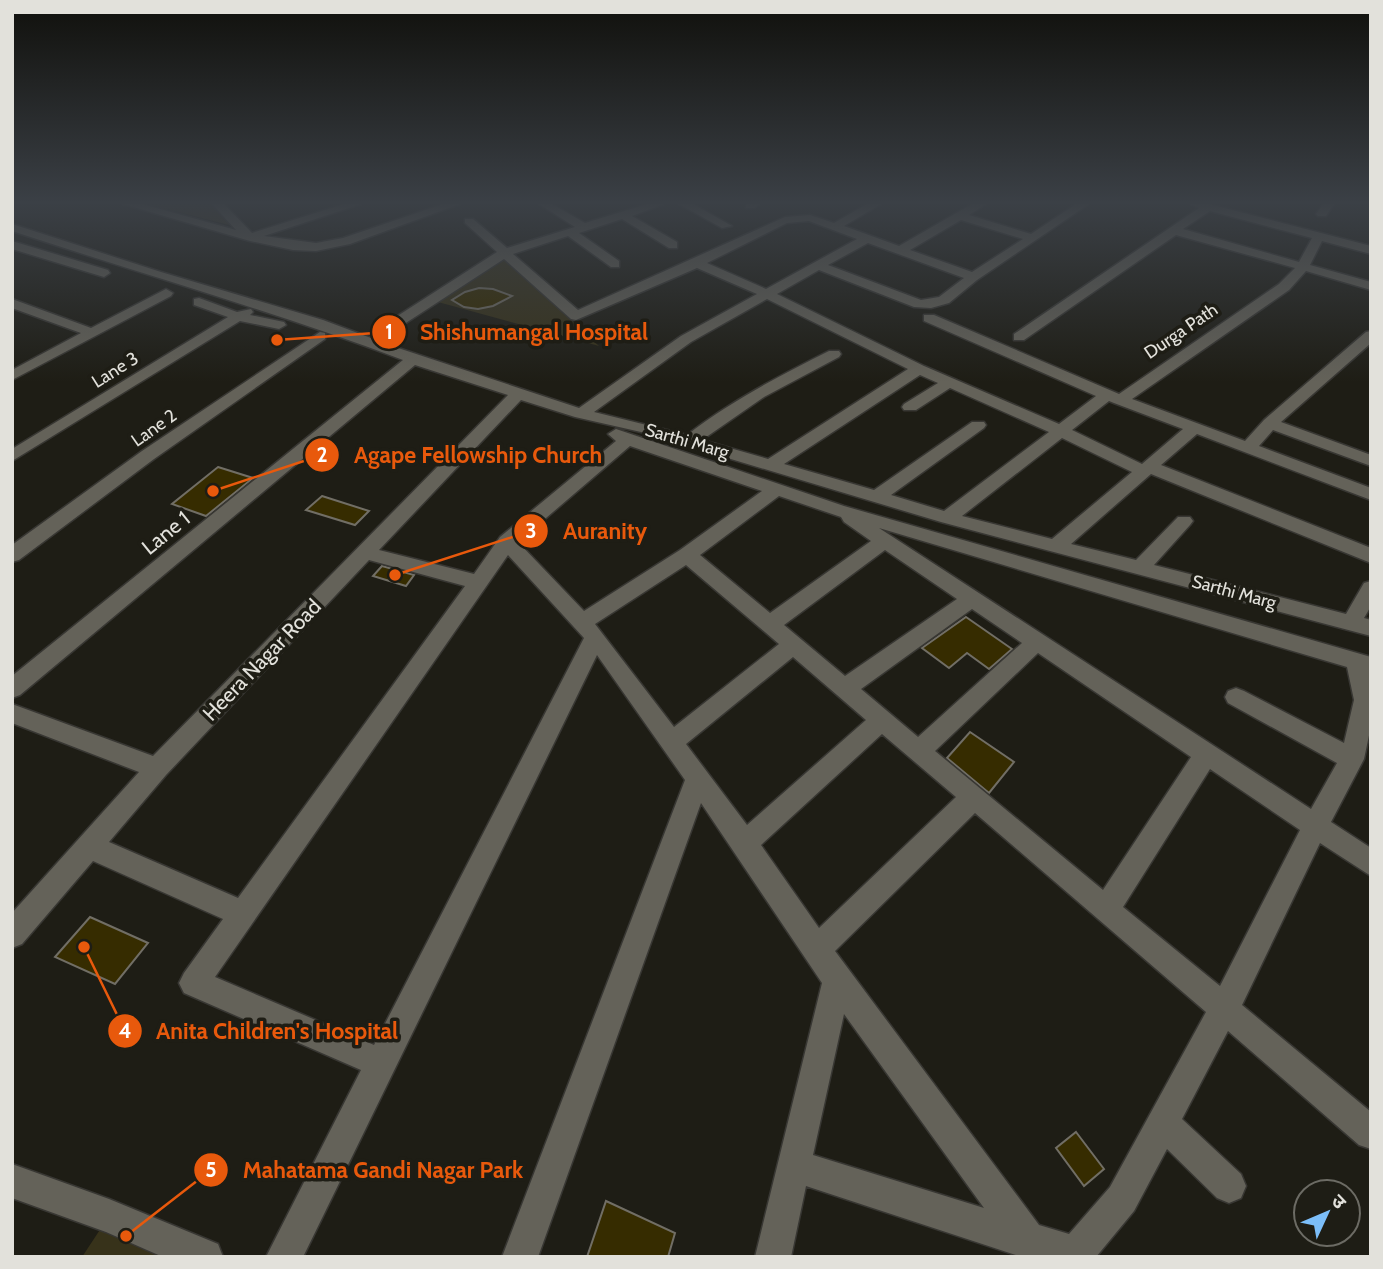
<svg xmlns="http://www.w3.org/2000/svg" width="1383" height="1269" viewBox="0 0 1383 1269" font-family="Cabin,'Noto Sans Devanagari',sans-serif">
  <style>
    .green { fill: #37321a }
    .building { fill: #362c00; stroke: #716e65; stroke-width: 2 }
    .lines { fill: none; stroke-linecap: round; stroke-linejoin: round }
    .minor-casing { stroke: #383733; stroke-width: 3 }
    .minor { fill: #646259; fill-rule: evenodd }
    .labels { text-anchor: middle; stroke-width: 7; stroke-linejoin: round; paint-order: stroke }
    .far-street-label { font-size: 18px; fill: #e2e1db; stroke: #1e1d15 }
    .street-label { font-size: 21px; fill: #e2e1db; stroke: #1e1d15 }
    .leader { fill: none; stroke: #e8590c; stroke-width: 2.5 }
    .callout-dot { fill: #e8590c; stroke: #1e1d15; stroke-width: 2.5 }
    .mark-label { font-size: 21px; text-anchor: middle; font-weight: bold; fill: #fff }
    .callout-label { font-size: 23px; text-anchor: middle; font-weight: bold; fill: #e8590c; stroke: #1e1d15; stroke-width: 7; stroke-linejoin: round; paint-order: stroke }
  </style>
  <rect width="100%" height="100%" fill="#1e1d15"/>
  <!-- green -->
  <path class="green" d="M147 204H216L249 230Z
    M505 258 599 346 438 302Z
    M109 1216 205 1257H82Z"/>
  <!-- building -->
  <path class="building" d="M479 288 493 289 512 296 493 306 478 309 464 307 452 300 465 292Z
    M218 467 253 478 206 516 172 504Z
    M322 496 369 511 355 525 306 510Z
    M382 566 414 575 406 586 373 576Z
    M966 617 1012 649 989 669 967 653 949 668 922 648Z
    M970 732 1014 762 989 793 947 758Z
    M90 917 148 943 115 984 55 957Z
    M1076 1132 1104 1169 1084 1186 1056 1148Z
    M606 1201 675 1233 668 1257H587Z"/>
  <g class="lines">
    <!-- minor casing -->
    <g class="minor-casing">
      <path id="minor" d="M123 204H142L236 230 212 204H224L252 233 344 204H361L264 236 316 243 343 238 443 204H460L350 244 316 251 293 250 250 241Z
        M539 204H552L585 223 647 204H664L632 216 677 242V248H669L622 219 579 233 619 261V267H611L568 236 513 254 578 310 785 217 810 215 834 223 867 204H881L844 226 899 246 972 204H986L969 215 1031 234 1076 204H1089L977 280 949 303 931 308 914 307 819 270 777 294 924 366 1059 424 1096 396 924 321V315H934L1119 394 1279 284 1295 268 1176 235 1024 340H1014V334L1199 208 1190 204H1209L1371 246V254L1322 241 1310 265 1371 282V290L1306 271 1289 290 1132 399 1245 441 1264 420 1366 332 1371 331V343L1281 422 1371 455V466L1273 430 1259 446 1371 488V500L1197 434 1161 465 1371 548V563L1151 474 1071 544 1136 560 1178 517H1190L1193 521 1190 525 1154 565 1346 614 1364 583 1371 581V606L1364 618 1371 620V636L941 522 641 432 575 417 521 400 379 550 474 574 500 537 616 441 608 434 616 429 844 506 1371 657V726L1364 759 1331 822 1371 848V876L1320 843 1242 1005 1371 1112V1149L1359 1145 1228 1031 1182 1119 1241 1174 1246 1186 1241 1198 1229 1203 1217 1198 1167 1149 1134 1211 1096 1257H1022L806 1186 791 1257H755L822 983 701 803 538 1257H502L685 780 597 655 303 1257H266L361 1070 184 993 179 983 184 973 223 919 93 861 22 944 12 948V913L139 772 12 723V704L153 756 508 395 415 365 20 695 12 698V676L403 360C275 312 142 274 12 231V224L161 272 323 320 371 338 385 324 497 252 465 223V219H473L507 248 575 227ZM1210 211 1312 238 1299 262 1183 229ZM961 220 1023 239 972 272 910 250ZM809 221 857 239 766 289 707 263 787 223ZM868 243 964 278 939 297 921 300 828 265ZM504 259 571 319 576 320 697 268 757 294 681 336 579 408 383 343 395 330ZM767 299 908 369 768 459 702 440 764 397 839 357 841 354 839 351H829C779 376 731 401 687 435L594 412 691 342ZM920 375 938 383 904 404 902 407 904 410H916L950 388 1049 432 944 511 891 495 984 428 986 425 984 422H972L874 490 784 464ZM1109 401 1114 403 1183 429 1142 464 1072 430ZM1062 438 1132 472 1052 539 962 516ZM630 446 762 491 680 550 584 611 518 542ZM779 496 841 517 844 522 871 541 770 613 700 555ZM879 528 1347 667 1354 700 1344 743 1244 691 1236 688 1228 691 1225 697 1228 703 1337 763 1311 809ZM885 550 957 599 845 676 784 625ZM508 555 584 638 374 1045 215 977ZM369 560 465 586 238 898 109 842 166 775ZM686 565 779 644 674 727 595 624ZM972 609 1022 643 918 737 861 689ZM1038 653 1191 757 1103 890 935 751ZM793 657 866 720 747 825 686 744ZM882 734 956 797 819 928 761 845ZM1210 769 1300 830 1220 986 1123 907ZM975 813 1206 1012 1110 1187 1069 1234 1039 1225 835 951ZM844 1014 984 1208 813 1155Z
        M679 204H693L732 226 722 228Z
        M746 204H760L754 208H746Z
        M1323 204H1334L1326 216H1318L1316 214Z
        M12 241 108 270 110 273 104 277 12 249Z
        M166 289 173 293 171 296 12 380V370L81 333 12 308V299L91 328Z
        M199 298 237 312 251 309 253 312 250 315 284 322 286 325 279 329 240 321 12 461V449L228 317 194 305V299Z
        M320 332 325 333V339L154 459 19 560 12 562V545L142 451Z
        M12 1164 109 1199 218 1244 223 1257H163L106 1232 12 1198Z"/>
    </g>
    <!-- minor -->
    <use href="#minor" class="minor"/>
  </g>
  <!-- sky -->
  <linearGradient id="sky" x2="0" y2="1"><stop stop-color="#10100c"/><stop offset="0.53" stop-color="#3b4046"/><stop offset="1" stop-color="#3b4046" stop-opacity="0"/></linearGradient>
  <rect width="1383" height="382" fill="url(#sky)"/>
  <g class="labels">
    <!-- far-street labels -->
    <g class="far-street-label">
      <text transform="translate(1181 331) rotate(-34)" y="6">Durga Path</text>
      <text transform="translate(115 370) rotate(-32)" y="6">Lane 3</text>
      <text transform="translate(154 428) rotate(-35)" y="6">Lane 2</text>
      <text transform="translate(687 441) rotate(16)" y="6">Sarthi Marg</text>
      <text transform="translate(1234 592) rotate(15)" y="6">Sarthi Marg</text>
    </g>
    <!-- street labels -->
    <g class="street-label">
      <text transform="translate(166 533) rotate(-39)" y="7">Lane 1</text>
      <text transform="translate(262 660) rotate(-46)" y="7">Heera Nagar Road</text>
    </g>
  </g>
  <!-- callouts -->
  <path class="leader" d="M277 340L389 332M213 491L322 455M395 575L531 531M84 947L125 1031M126 1236L211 1170"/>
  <g class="callout-dot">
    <circle cx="277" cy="340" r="7"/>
    <circle cx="213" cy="491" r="7"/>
    <circle cx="395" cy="575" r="7"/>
    <circle cx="84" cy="947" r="7"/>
    <circle cx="126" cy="1236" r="7"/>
    <circle cx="389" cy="332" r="18"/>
    <circle cx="322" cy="455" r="18"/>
    <circle cx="531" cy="531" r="18"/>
    <circle cx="125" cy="1031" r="18"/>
    <circle cx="211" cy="1170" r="18"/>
  </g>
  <g class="mark-label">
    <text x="389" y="339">1</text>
    <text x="322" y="462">2</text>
    <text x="531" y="538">3</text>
    <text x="125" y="1038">4</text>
    <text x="211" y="1177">5</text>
  </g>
  <g class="callout-label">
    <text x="534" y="340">Shishumangal Hospital</text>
    <text x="478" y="463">Agape Fellowship Church</text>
    <text x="605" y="539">Auranity</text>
    <text x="277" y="1039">Anita Children's Hospital</text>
    <text x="383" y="1178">Mahatama Gandi Nagar Park</text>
  </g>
  <!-- border -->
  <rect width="1383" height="1269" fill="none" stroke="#e2e1db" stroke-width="28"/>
  <!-- north arrow -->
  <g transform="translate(1327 1213) rotate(46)"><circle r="33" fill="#1e1d15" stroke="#6c6b64" stroke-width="2"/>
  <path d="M0-5L12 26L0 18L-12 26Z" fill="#7cbef9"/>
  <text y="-10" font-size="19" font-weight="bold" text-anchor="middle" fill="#e2e1db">उ</text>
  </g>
</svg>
